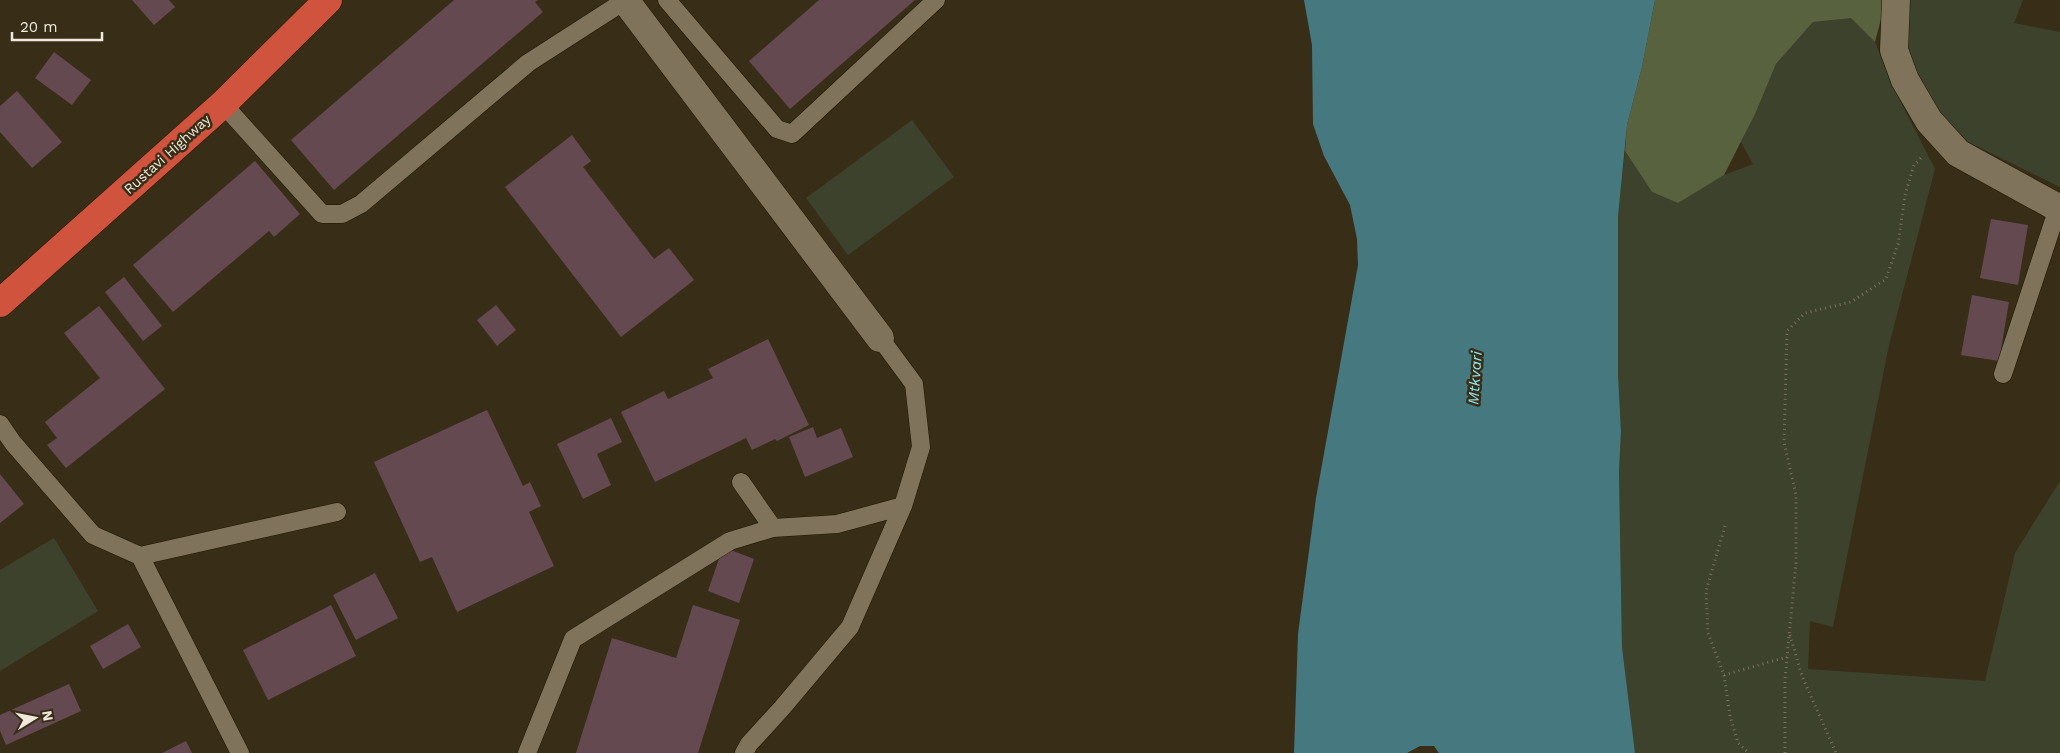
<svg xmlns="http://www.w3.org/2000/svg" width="2060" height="753" viewBox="0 0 2060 753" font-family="'Work Sans',sans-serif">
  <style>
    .green { fill: #3c422b }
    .forest { fill: #58623e }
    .water { fill: #46787f }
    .building { fill: #644951 }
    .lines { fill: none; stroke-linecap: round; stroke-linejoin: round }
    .lane-casing { stroke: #1f1602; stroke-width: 19 }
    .street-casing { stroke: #1f1602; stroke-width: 29 }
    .highway-casing { stroke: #1f1602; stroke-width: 29 }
    .path { stroke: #7b725f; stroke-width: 3; stroke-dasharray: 1 4; stroke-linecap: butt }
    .lane { stroke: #7f735b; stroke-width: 18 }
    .street { stroke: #7f735b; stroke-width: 28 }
    .highway { stroke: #d0533d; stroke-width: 28 }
    .labels { text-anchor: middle; stroke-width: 5; stroke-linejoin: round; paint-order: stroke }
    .street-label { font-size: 14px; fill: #efe8db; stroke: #382e18 }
    .water-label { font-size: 15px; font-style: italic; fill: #93e9f6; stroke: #382e18 }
  </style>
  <rect width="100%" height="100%" fill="#382e18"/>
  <!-- green -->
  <path class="green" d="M1902 0H2023L2014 23 2060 32V187L1968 142 1937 110 1906 52Z
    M1851 17 1875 42 1892 85 1935 169 1889 345 1833 627 1810 621 1808 669 1985 681 2015 553 2060 481V753H1635L1622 647 1619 472 1621 431 1618 374V217L1625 151 1652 192 1678 202 1724 175 1753 164 1741 142 1776 64 1813 22Z
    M912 120 954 177 848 255 806 198Z
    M54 538 98 611 0 671V570Z"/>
  <!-- forest -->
  <path class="forest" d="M1655 0H1886L1875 42 1851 18 1813 22 1776 64 1755 114 1724 175 1678 203 1652 192 1625 151 1627 125 1642 67Z"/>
  <!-- water -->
  <path class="water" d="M1304 0H1655L1642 67 1627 125 1618 217V374L1621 431 1619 472 1622 647 1635 753H1439L1434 746H1420L1407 753H1294L1298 634 1316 498 1358 265 1357 239 1350 205 1324 156 1313 124 1312 45Z"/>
  <!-- building -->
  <path class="building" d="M132 0H169L175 7 154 25Z
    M454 0H538L535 2 543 12 334 190 291 140Z
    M819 0H915L790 109 749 61Z
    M54 52 91 80 72 105 35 78Z
    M17 91 62 142 32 168 0 132V106Z
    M572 135 591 161 583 167 654 259 669 248 694 280 621 337 505 187Z
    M255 161 300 214 274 237 269 231 173 312 133 265Z
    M1991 219 2028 225 2018 285 1980 278Z
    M124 277 162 326 143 341 105 292Z
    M1972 295 2009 302 1999 361 1961 355Z
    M496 305 516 330 497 346 477 320Z
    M99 306 165 389 66 468 47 445 57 438 45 422 100 378 64 333Z
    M768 339 809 425 777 441 775 439 752 450 746 438 655 482 621 412 664 391 668 399 713 378 708 369Z
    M487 410 523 486 530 482 541 506 529 512 554 566 457 612 432 557 420 562 374 462Z
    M611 418 622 442 597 454 611 485 583 499 557 444Z
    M813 427 817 438 841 428 853 457 805 477 789 437Z
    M0 474 24 504 0 523Z
    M723 547 754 559 739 603 708 591Z
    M375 573 398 618 356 640 333 595Z
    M331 605 356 656 268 700 243 650Z
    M693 605 740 620 698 753H576L612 638 676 658Z
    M128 624 141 647 103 669 90 646Z
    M69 684 81 711 6 745 0 731V715Z
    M186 741 192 753H162Z"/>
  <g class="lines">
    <!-- lane casing -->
    <g class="lane-casing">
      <path id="lane" d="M667 0 777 129 792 134 936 0
        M223 104 322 214H342L361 204 528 63 626 0
        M2003 374 2058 208
        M0 424 13 443 93 535 140 556 337 512
        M741 482 773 528 837 524 903 506
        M140 556 240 753
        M527 753 573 639 730 541 773 528
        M744 753 749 744 782 708 850 627 903 506 921 447 914 384 880 338"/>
    </g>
    <!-- street casing -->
    <g class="street-casing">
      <path id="street" d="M625 0 880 338
        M1896 0 1894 50 1905 80 1929 121 1958 153 2060 209"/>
    </g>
    <!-- highway casing -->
    <g class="highway-casing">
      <path id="highway" d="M0 303 223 104 328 0"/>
    </g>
    <!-- path -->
    <path class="path" d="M1725 526 1706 591 1708 633 1724 675 1730 716 1738 743 1749 753
      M1790 635 1802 676 1836 753
      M1724 675 1787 657
      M1785 753V679L1796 563V495L1784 442 1787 331 1805 313 1851 302 1886 279 1898 244 1905 195 1914 165 1923 156"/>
    <!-- lane -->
    <use href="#lane" class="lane"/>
    <!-- street -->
    <use href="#street" class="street"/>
    <!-- highway -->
    <use href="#highway" class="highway"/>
  </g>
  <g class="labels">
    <!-- street labels -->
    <g class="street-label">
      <text transform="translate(167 154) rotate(-42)" y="5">Rustavi Highway</text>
    </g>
    <!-- water labels -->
    <g class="water-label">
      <text transform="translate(1475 378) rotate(-86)" y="5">Mtkvari</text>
    </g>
  </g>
  <!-- north arrow -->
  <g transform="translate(35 718) rotate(80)" stroke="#382e18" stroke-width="4" paint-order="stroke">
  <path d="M0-4L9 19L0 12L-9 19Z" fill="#efe8db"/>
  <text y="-8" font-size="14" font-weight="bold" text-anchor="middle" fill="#efe8db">N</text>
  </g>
  <!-- scale -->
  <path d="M12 32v8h90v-8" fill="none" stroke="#efe8db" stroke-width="2.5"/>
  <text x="20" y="32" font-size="15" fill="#efe8db" stroke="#382e18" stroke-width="4" paint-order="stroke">20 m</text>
</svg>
